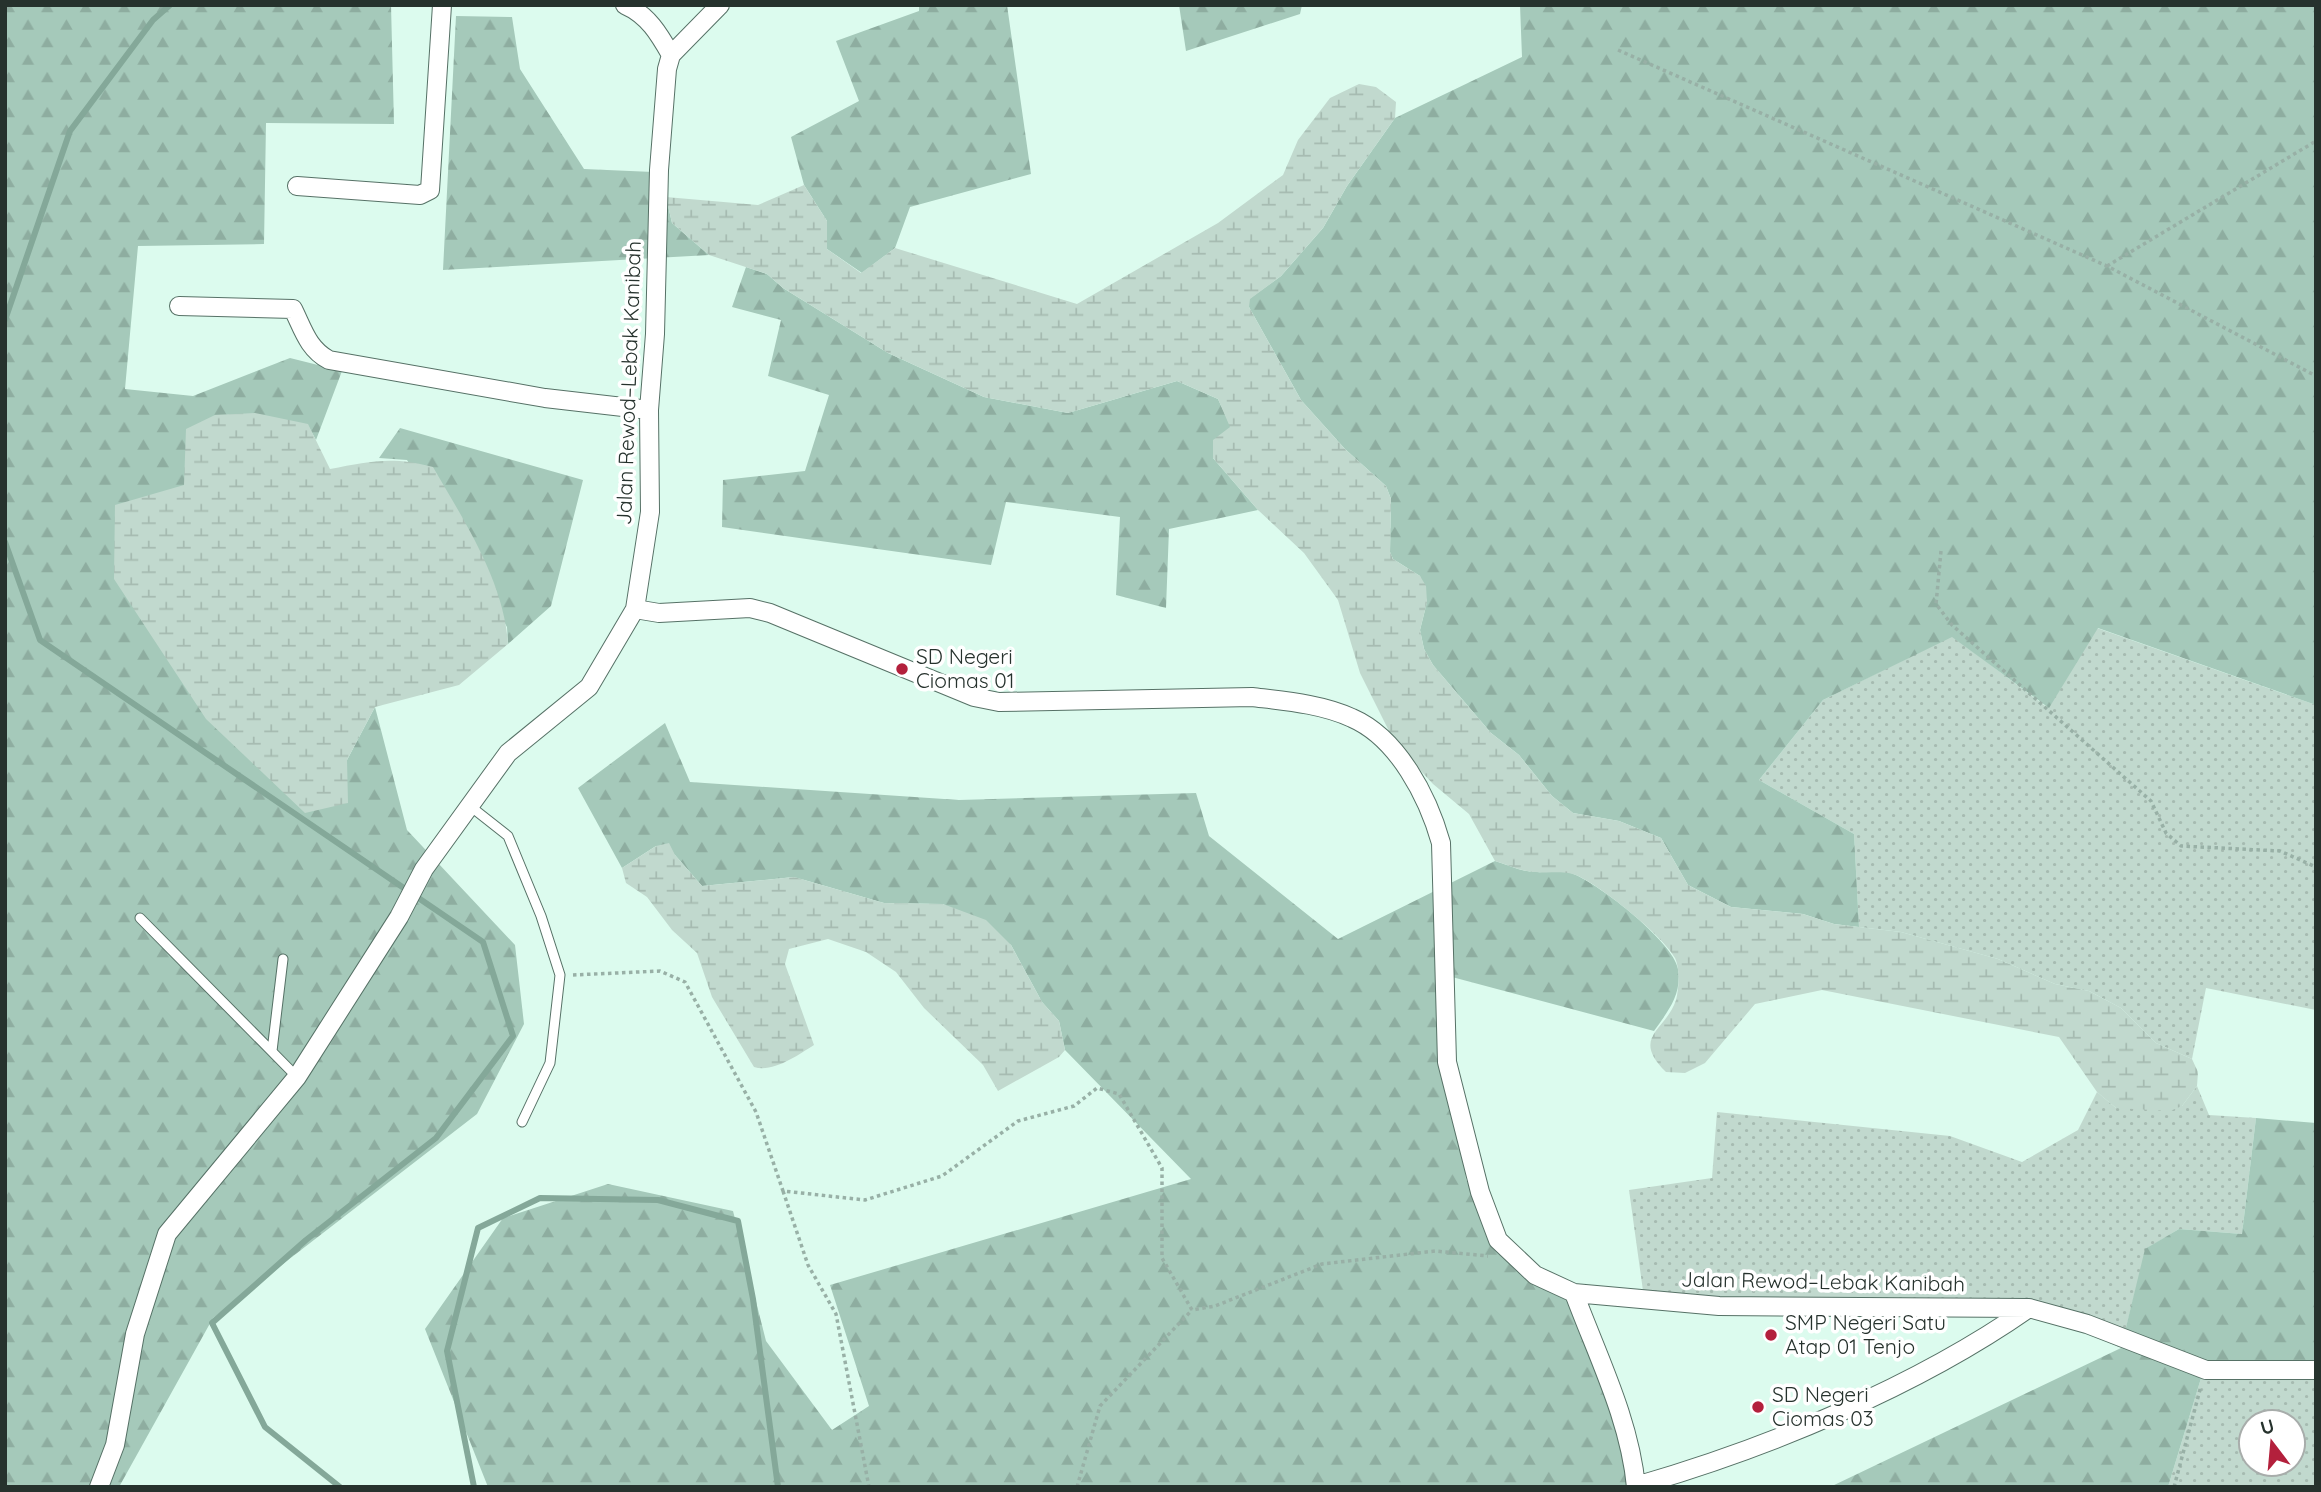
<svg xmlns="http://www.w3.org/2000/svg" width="2321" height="1492" viewBox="0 0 2321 1492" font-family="Quicksand,sans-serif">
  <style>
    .grass { fill: url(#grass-dots); fill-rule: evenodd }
    .forest { fill: url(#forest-firs) }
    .wetland { fill: url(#wetland-marsh) }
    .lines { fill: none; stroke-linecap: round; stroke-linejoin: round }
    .stream { stroke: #84a899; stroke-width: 6 }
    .lane-casing { stroke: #567166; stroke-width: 11 }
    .street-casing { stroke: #567166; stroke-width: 20 }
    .path { stroke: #98b0a6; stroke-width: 3.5; stroke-dasharray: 3.5 3.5; stroke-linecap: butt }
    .lane { stroke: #fff; stroke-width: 9 }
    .street { stroke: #fff; stroke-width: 18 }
    .poi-dot { fill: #b3203c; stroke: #fff; stroke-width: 2.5 }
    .labels { text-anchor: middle; stroke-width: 7; stroke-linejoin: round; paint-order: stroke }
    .street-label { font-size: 21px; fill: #26322d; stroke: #fff }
    .poi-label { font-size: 21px; fill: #26322d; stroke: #fff; text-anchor: start }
  </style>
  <defs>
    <pattern id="grass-dots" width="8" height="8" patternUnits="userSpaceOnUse" patternTransform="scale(1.75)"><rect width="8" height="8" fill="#c1d9ce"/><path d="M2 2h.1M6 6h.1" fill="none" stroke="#a6bbb1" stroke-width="1.8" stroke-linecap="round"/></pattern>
    <pattern id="forest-firs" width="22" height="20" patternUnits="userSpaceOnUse" patternTransform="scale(1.75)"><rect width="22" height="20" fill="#a5c9ba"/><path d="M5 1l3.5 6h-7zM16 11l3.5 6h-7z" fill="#8eada0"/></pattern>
    <pattern id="wetland-marsh" width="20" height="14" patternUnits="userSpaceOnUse" patternTransform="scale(1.75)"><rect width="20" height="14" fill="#c1d9ce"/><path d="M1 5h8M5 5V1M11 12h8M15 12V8" fill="none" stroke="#a6bbb1"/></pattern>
  </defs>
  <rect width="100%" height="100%" fill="#dcfbee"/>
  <!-- grass -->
  <path class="grass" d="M2097 628 2316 705V1010L2206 988 2192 1059 2156 1043 2121 1008 2089 991 2055 984 1998 959 1901 932 1859 927 1854 834 1759 780 1823 700 1952 636 2048 708Z
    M2197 1086 2209 1115 2256 1118 2242 1234 2179 1229 2146 1249 2121 1348 2045 1314 1644 1298 1629 1190 1712 1178 1717 1112 1950 1136 2022 1162 2078 1130 2097 1092 2116 1108 2182 1106Z
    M2205 1365 2316 1367V1487H2168ZM2251 1422H2293V1464H2251Z"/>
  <!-- forest -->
  <path class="forest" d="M5 5H391L394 124 266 123 264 244 138 246 125 389 193 396 290 358 342 371 316 440 307 424 347 803V760L375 707 407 830 515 945 524 1024 477 1114 213 1318 119 1487H5Z
    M919 5H1007L1031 174 910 207 895 248 862 273 827 249V221L804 185 791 137 859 101 836 41 919 11Z
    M1179 5H1302L1300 14 1186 51Z
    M1520 5H2316V705L2098 628 2049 708 1952 637 1823 700 1759 780 1854 834 1859 927 1834 924 1803 914 1731 907 1688 885 1661 838 1619 821 1573 813 1552 796 1519 755 1491 733 1433 665 1424 649 1420 630 1427 602 1420 576 1393 559 1390 552 1391 499 1386 486 1345 449 1301 400 1249 307V299L1281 276 1323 228 1347 186 1395 118 1522 57Z
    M456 16 512 17 520 69 584 169 653 172 666 197 672 223 709 255 443 270Z
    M746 267 767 274 783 288 888 353 984 397 1068 413 1177 381 1218 399 1231 427 1213 458 1258 510 1169 529 1166 608 1116 595 1120 517 1006 502 991 565 722 527 723 480 805 471 829 395 768 376 781 320 732 307Z
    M400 428 583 480 551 606 508 644 507 627 407 460 379 458Z
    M665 723 690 782 959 800 1196 793 1209 836 1338 939 1495 861C1508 865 1522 872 1536 872 1546 873 1558 869 1568 872 1594 879 1674 942 1678 969 1682 995 1668 1011 1654 1031L1452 977 1451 1032 1466 1179 1499 1251 1573 1292 1638 1487H488L425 1329 503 1218 608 1184 733 1211 766 1341 832 1430 869 1406 830 1285 1191 1179 1065 1050 1059 1021 1042 1002 1011 945 943 904 884 903 794 877 702 886 675 855 656 846 622 868 578 788Z
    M2256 1118 2316 1123V1367L2205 1365 2168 1487H1830L2121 1348 2145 1249 2179 1229 2242 1234Z"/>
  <!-- wetland -->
  <path class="wetland" d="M1359 84 1376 87 1396 102 1395 118 1347 186 1323 228 1281 276 1250 299 1249 307 1301 400 1345 449 1386 486 1391 499 1390 552 1393 559 1420 576 1426 586 1427 602 1420 630 1424 649 1433 665 1491 733 1519 755 1552 796 1573 813 1619 821 1661 838 1688 885 1731 907 1803 914 1834 924 1901 932 1998 959 2055 984 2089 991 2121 1008 2156 1043 2192 1059 2198 1072 2197 1086 2182 1106 2170 1111 2116 1108 2097 1092 2059 1037 1822 990 1755 1004 1705 1063 1685 1073 1666 1072C1630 1036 1666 1031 1676 1000 1679 989 1680 968 1675 958 1664 937 1604 889 1582 878 1566 869 1553 874 1536 872 1522 872 1508 865 1495 861L1469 814 1433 784 1395 743 1360 673 1338 600 1304 553 1258 510 1213 458V440L1230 427 1218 399 1177 381 1068 413 984 397 888 353 783 288 767 274 709 255 672 223 666 197 758 205 804 185 827 221V249L861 273 895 248 1077 304 1218 223 1283 175 1298 140 1330 98Z
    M255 413 308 424 330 469C370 461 393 456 433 467 464 521 504 581 508 644L459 685 375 707 347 760 348 803 305 813 206 719 114 579 115 505 184 485 186 429 215 415Z
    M669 843 675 855 702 886 794 877 884 903 943 904 986 920 1011 945 1042 1002 1059 1021 1065 1050 1059 1057 998 1091 983 1065 924 1008 896 972 866 952 828 939 789 949 785 964 814 1045C798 1055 773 1073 754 1067L712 997 697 953 672 930 647 897 626 883 622 868 656 846Z"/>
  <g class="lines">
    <!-- stream -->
    <path class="stream" d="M5 320 70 131 153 20 170 5
      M5 542 40 640 483 942 513 1036 436 1138 306 1240 212 1323 265 1427 340 1487
      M474 1487 447 1351 478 1228 540 1198 658 1200 738 1221 753 1299 778 1487"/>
    <!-- lane casing -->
    <g class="lane-casing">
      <path id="lane" d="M470 806 508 836 541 916 560 975 550 1063 522 1122
        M140 918 297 1077
        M272 1051 283 959"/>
    </g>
    <!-- street casing -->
    <g class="street-casing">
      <path id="street" d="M625 5C648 15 659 34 671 55
        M720 5 671 55 667 69 659 170 655 334 649 410 650 512 635 609 659 613 750 608 770 613 974 697 999 702 1252 697C1285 701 1322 704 1352 718 1398 738 1428 797 1441 843L1447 1062 1480 1192 1498 1240 1535 1275 1574 1293 1719 1306 2029 1308 2087 1324 2206 1370H2316
        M297 186 420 195 430 190 442 5
        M179 306 293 309C303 329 308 349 329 360L545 398 649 410
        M1574 1293C1597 1355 1630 1420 1636 1487
        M1636 1486C1768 1448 1916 1387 2029 1308
        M99 1487 115 1445 135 1334 167 1234 297 1077 399 917 424 869 508 753 589 687 635 609"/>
    </g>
    <!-- path -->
    <path class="path" d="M1618 50 2107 266 2316 376
      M2107 266 2316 141
      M1941 551 1936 604 1952 625 2151 801 2166 833 2181 846 2280 851 2316 867
      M573 975 660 971 685 982 756 1112 783 1191 865 1200 942 1176 1018 1121 1074 1106 1097 1088 1119 1094 1162 1168V1258L1192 1310 1215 1306 1322 1264 1435 1251 1488 1256
      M783 1191 808 1265 836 1314 869 1487
      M1077 1487 1100 1406 1192 1310
      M2174 1487 2201 1386"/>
    <!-- lane -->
    <use href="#lane" class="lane"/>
    <!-- street -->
    <use href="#street" class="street"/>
  </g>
  <!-- markers -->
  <g class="poi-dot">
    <circle cx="902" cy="669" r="7"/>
    <circle cx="1771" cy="1335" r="7"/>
    <circle cx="1758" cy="1407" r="7"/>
  </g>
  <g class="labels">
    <!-- street labels -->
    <g class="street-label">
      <text transform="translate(629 383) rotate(-88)" y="7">Jalan Rewod–Lebak Kanibah</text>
      <text transform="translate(1823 1282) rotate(1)" y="7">Jalan Rewod–Lebak Kanibah</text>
    </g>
    <!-- poi labels -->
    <g class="poi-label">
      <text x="916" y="664">SD Negeri<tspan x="916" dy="24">Ciomas 01</tspan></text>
      <text x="1785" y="1330">SMP Negeri Satu<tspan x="1785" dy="24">Atap 01 Tenjo</tspan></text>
      <text x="1772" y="1402">SD Negeri<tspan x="1772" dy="24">Ciomas 03</tspan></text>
    </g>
  </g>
  <!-- border -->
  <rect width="2321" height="1492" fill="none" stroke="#26322d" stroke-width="14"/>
  <!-- north arrow -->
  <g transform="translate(2272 1443) rotate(344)"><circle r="33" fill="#ffffff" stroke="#a8adab" stroke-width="2"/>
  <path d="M0-5L12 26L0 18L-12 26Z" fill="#b3203c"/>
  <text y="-10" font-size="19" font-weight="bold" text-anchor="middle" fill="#26322d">U</text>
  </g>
</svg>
